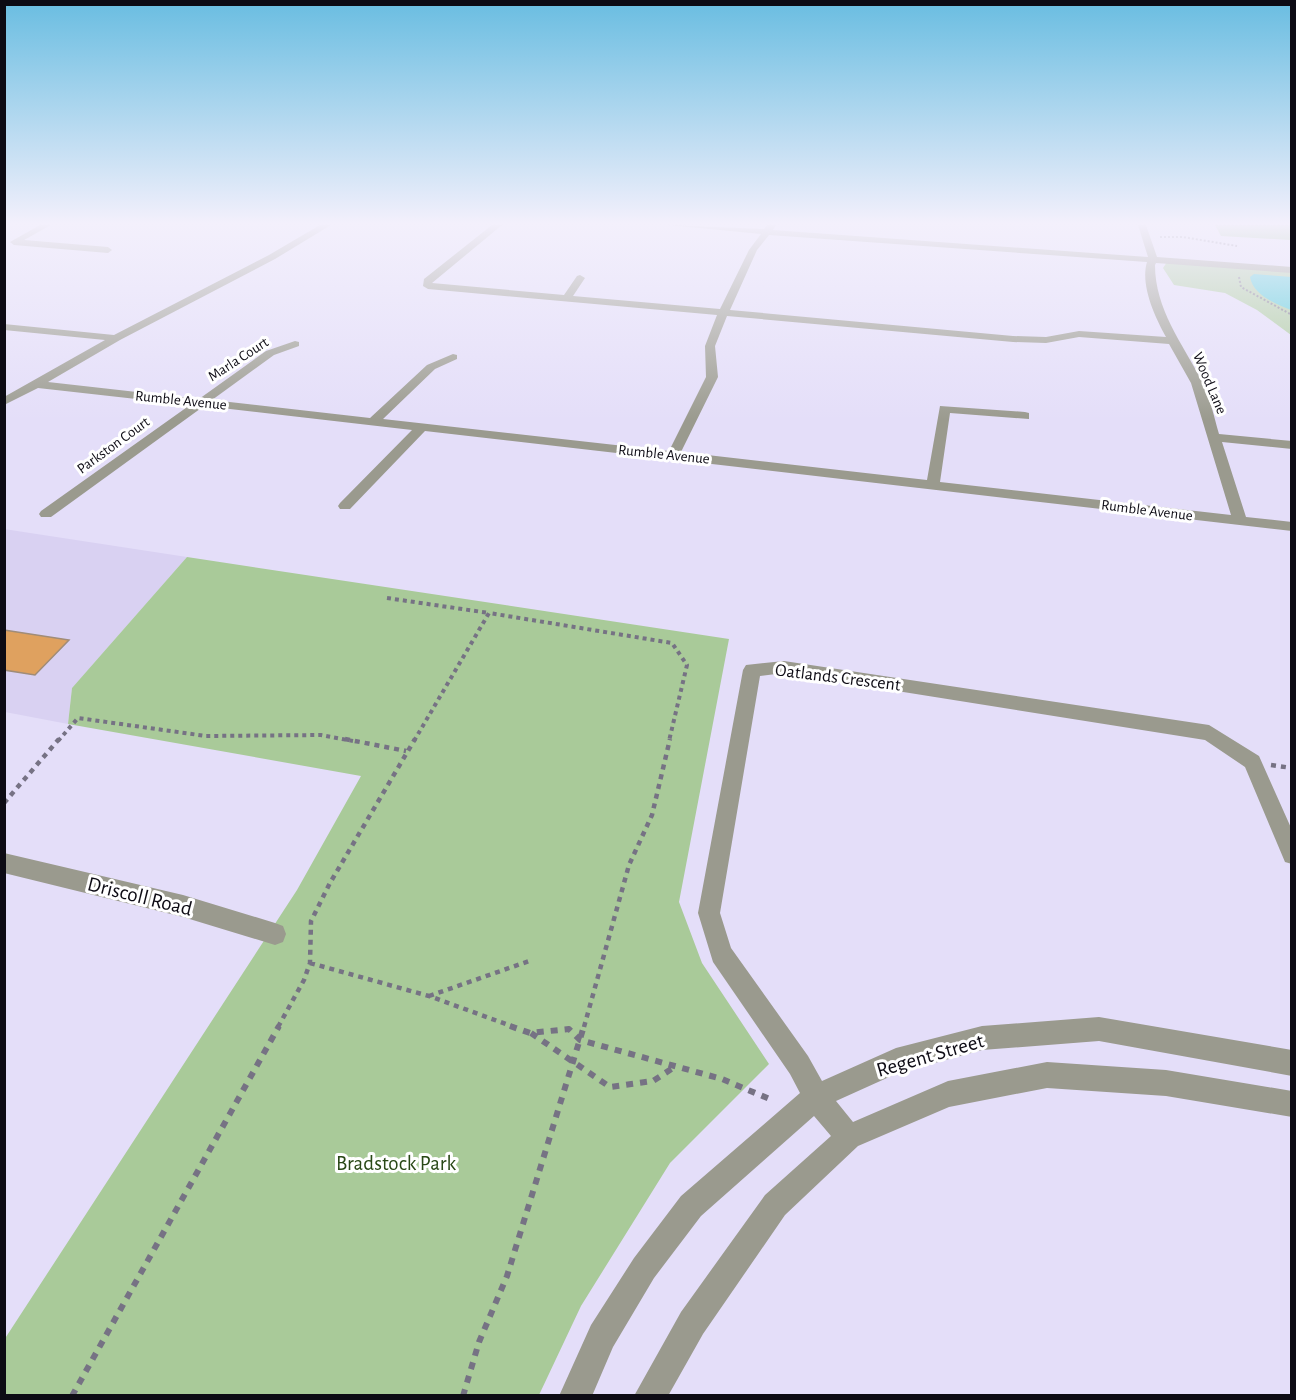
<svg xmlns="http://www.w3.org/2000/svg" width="1296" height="1400" viewBox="0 0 1296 1400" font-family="'Alegreya Sans',sans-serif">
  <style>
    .built { fill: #d9d1f2 }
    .green { fill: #a9ca99 }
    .forest { fill: #87b76f }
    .water { fill: #4acbd7 }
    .building { fill: #dfa15f; stroke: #a08c78; stroke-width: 1.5 }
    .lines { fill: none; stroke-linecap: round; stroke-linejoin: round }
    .path-far3 { stroke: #767284; stroke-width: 2; stroke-dasharray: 2 2; stroke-linecap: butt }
    .path-far2 { stroke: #767284; stroke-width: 4; stroke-dasharray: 4 4; stroke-linecap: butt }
    .path-far1 { stroke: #767284; stroke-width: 4.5; stroke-dasharray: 5 5; stroke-linecap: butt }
    .path { stroke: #767284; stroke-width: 6; stroke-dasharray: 7 7; stroke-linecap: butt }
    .minor { fill: #9a9a8e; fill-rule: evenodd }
    .labels { text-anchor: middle; stroke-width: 6; stroke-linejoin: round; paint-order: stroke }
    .far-street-label { font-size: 15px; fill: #0d0b14; stroke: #fff }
    .street-label { font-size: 18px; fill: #0d0b14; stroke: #fff }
    .near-street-label { font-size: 21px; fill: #0d0b14; stroke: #fff }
    .near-park-label { font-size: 21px; fill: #294816; stroke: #fff }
  </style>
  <rect width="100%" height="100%" fill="#e4def9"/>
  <!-- built -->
  <path class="built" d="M4 529 187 557 72 688 68 724 5 712Z"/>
  <!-- green -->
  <path class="green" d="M1167 262 1291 271V335L1257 310 1225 293 1174 285 1163 268Z
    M187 557 729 639 679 902 702 963 769 1064 670 1163 581 1306 539 1395H5L4 1340 297 890 361 776 68 724 72 688Z"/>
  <!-- forest -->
  <path class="forest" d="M1215 225H1291V240L1221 236Z"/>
  <!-- water -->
  <path class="water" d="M1254 274 1291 277V310C1276 304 1253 295 1250 277Z"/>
  <!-- building -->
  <path class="building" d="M4 630 69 640 35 675 4 670Z"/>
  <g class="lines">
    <!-- path-far3 -->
    <path class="path-far3" d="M1160 237H1183L1237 246
      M1239 277 1241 287 1292 315"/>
    <!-- path-far2 -->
    <path class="path-far2" d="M387 598 489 613
      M58 741 78 718 206 736 321 735 353 741
      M414 741 489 613 672 643 687 665 669 741"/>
    <!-- path-far1 -->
    <path class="path-far1" d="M345 739 406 751
      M1271 765 1292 768
      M4 803 59 739
      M310 963 429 996 514 1027
      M429 996 532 960
      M278 1027 304 980 310 963 311 921 330 883 415 739
      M584 1027 629 865 652 815 670 739"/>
    <!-- path -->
    <path class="path" d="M510 1026 530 1033 569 1029 580 1040 722 1079 772 1100
      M531 1033 610 1087 653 1081 676 1066
      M72 1396 279 1026
      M463 1396 479 1342 507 1276 584 1026"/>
    <!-- minor -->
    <path class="minor" d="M40 225H51L24 240 108 247 112 250 108 253 14 245 10 242Z
      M320 225H331L275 259 120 340 48 382 199 399 266 351 295 341 299 342V346L274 355 212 400 370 418 427 365 453 354 457 355V359L435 369 383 419 669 451 706 377 705 346 717 315 428 289 423 286 424 279 492 225H502L432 283 564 295 577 276 580 275 585 278 573 296 720 309 749 250 761 234 668 225 764 229 767 225H776L773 230 1148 257 1138 225H1146L1157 257 1292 267V273L1156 263 1155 265C1155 309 1182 343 1202 381 1210 397 1214 417 1219 434L1292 441V449L1222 442 1246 517 1292 522V531L425 431 350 509H340L338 506 340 503 412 430 204 406 51 517H41L39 514 41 511 190 405 38 388 4 405V397L105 340 4 330V324L114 335 269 255ZM769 235 1147 262C1140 285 1155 317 1166 337L1079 331 1046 337 1013 336 730 310 757 250ZM727 316 1013 342 1046 343 1079 337 1169 344 1191 383 1231 515 940 482 950 413 1029 419V413L1025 412 940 406 927 480 681 452 718 377 715 346Z
      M784 661 1209 725 1259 756 1292 830V864L1285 862 1245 767 1205 740 784 673 760 676 720 913 731 948 808 1056 822 1081 896 1048 982 1026 1099 1017 1292 1050V1076L1099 1041 982 1050 898 1073 836 1101 853 1122 948 1081 1047 1062 1166 1070 1292 1091V1117L1166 1096 1047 1088 949 1107 858 1146 785 1215 703 1334 668 1396H634L681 1312 765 1195 831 1136 814 1116 701 1216 654 1278 613 1347 592 1396H559L591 1325 634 1258 681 1196 800 1093 790 1074 713 962 698 913 743 670 746 665Z
      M4 853 183 895 275 923 283 926 286 934 283 942 275 945 183 917 4 873Z"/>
  </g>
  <!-- sky -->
  <linearGradient id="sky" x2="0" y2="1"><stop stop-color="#69bde1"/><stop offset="0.53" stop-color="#f3f0fc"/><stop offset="1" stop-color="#f3f0fc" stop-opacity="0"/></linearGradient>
  <rect width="1296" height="421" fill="url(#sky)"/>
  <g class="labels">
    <!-- far-street labels -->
    <g class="far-street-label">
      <text transform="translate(238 359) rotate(-33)" y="5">Marla Court</text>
      <text transform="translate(1210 383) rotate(67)" y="5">Wood Lane</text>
      <text transform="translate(181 400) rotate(6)" y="5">Rumble Avenue</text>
      <text transform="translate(113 445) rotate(-36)" y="5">Parkston Court</text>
      <text transform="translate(664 454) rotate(6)" y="5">Rumble Avenue</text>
      <text transform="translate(1147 510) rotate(7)" y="5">Rumble Avenue</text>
    </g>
    <!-- street labels -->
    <g class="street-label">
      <text transform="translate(838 677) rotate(7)" y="6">Oatlands Crescent</text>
    </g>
    <!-- near-street labels -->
    <g class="near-street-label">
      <text transform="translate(140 896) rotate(14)" y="7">Driscoll Road</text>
      <text transform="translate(930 1055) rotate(-16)" y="7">Regent Street</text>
    </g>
    <!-- near-park labels -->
    <g class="near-park-label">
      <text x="396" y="1170">Bradstock Park</text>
    </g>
  </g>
  <!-- border -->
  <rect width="1296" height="1400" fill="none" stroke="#0d0b14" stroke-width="12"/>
</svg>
